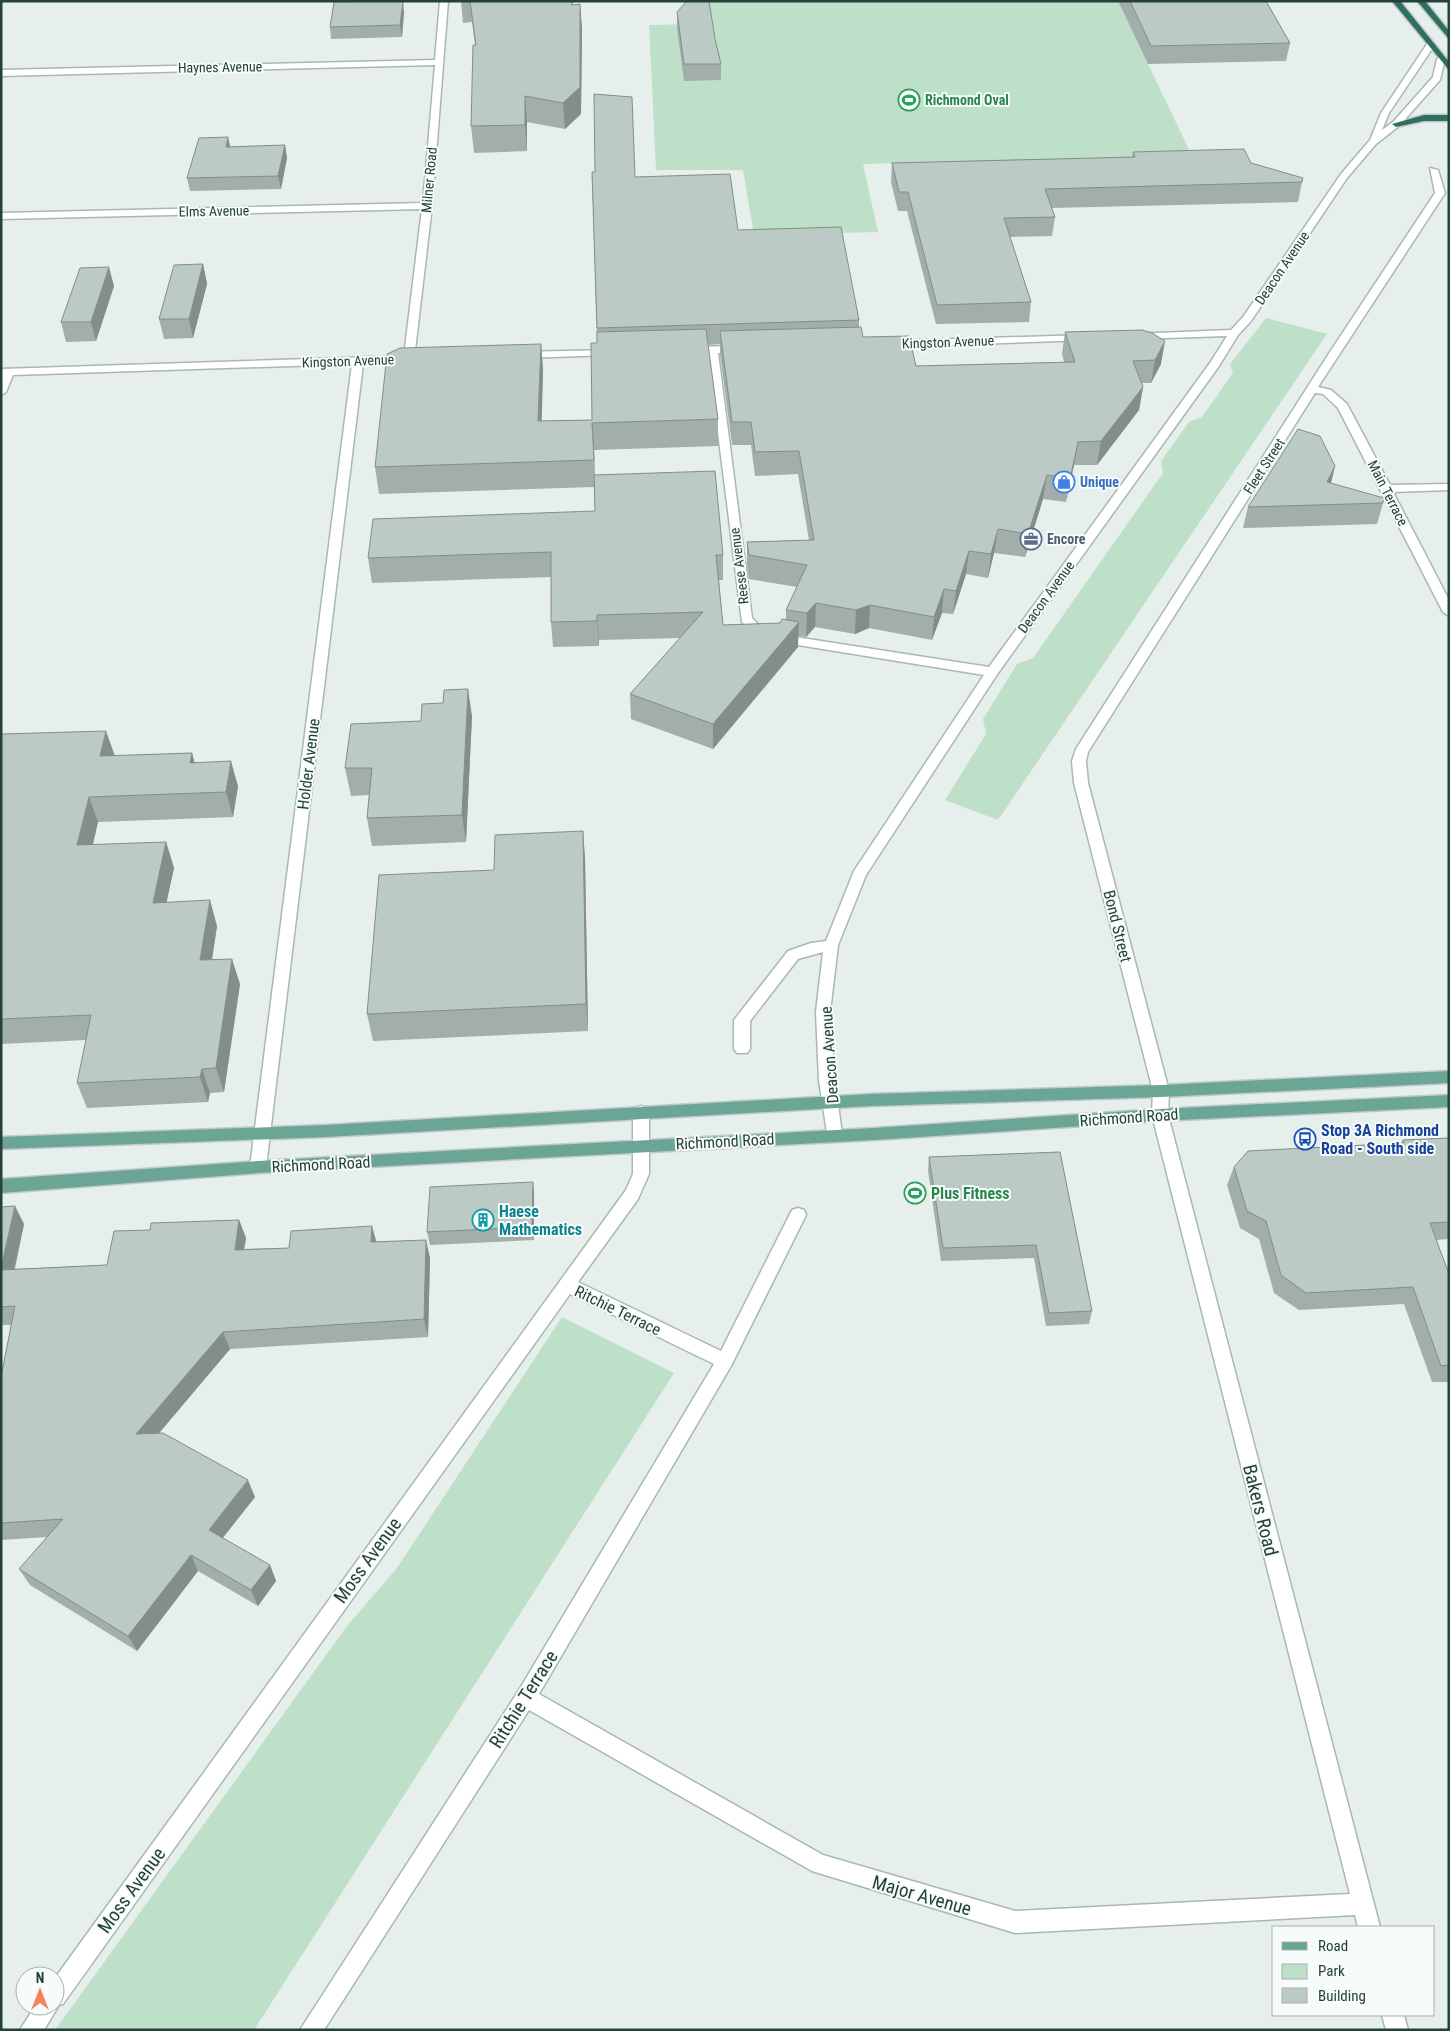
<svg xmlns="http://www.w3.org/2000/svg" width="1450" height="2031" viewBox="0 0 1450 2031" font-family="'Roboto Condensed',sans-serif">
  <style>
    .green { fill: #bfe0c8 }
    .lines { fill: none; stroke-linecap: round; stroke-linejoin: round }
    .minor-casing { stroke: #a8b8b2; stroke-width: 3 }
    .major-casing { stroke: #c2cac8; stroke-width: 3 }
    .highway-casing { stroke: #c2cac8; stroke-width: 3 }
    .minor { fill: #fff; fill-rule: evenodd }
    .major { fill: #6aa596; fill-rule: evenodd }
    .highway { fill: #2f6f62; fill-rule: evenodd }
    .wall { fill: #a1aea9; fill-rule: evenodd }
    .shaded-wall { fill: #838d89 }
    .building { fill: #bbcac4; stroke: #838d89 }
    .labels { text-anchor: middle; stroke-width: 4; stroke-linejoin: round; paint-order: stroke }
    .far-street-label { font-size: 14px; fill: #24423a; stroke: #f7fbf9 }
    .far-leisure-label { font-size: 14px; font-weight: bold; fill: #27864d; stroke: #f7fbf9; text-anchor: start }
    .far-shop-label { font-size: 14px; font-weight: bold; fill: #366cbe; stroke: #f7fbf9; text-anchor: start }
    .far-service-label { font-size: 14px; font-weight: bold; fill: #4e5e75; stroke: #f7fbf9; text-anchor: start }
    .street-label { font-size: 16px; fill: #24423a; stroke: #f7fbf9 }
    .transit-label { font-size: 16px; font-weight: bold; fill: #164399; stroke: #f7fbf9; text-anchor: start }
    .leisure-label { font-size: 16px; font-weight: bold; fill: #27864d; stroke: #f7fbf9; text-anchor: start }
    .culture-label { font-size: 16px; font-weight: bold; fill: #0d838f; stroke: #f7fbf9; text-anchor: start }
    .near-street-label { font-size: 19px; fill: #24423a; stroke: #f7fbf9 }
  </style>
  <rect width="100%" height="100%" fill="#e6efeb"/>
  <!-- green -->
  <path class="green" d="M702 1H1118L1192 156 863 164 878 232 754 235 743 170H656L649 25 704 24Z
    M1266 318 1327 334 998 820 945 800 986 734 983 719 1017 664 1033 658 1163 473 1161 461 1189 422 1202 417 1233 373 1230 364Z
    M562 1317 674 1373 254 2030H55L347 1626 397 1568Z"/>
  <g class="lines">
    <!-- minor casing -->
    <g class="minor-casing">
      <path id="minor" d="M440 1H448L432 206 414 359 409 362 363 364 266 1167 264 1172 258 1173 252 1172 250 1167 352 364 13 375 6 392 1 395V369L404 356 422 209 1 219V213L423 203 435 65 1 76V70L435 60Z
        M1427 44 1434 46 1389 113 1382 130 1393 122 1433 77 1437 59 1441 57 1445 59 1440 80 1399 126 1376 144 1347 178 1251 321 1238 335 1219 366 998 673 866 875 838 945 830 1012 835 1081 842 1135 840 1139 834 1141 828 1139 819 1081 816 1012 823 952 798 959 750 1021V1049L747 1053H737L734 1049V1020L788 951 811 943 826 941 854 871 984 675 773 641 754 634 742 622 708 353H688L683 350 688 347 740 346 745 349 740 352 718 353 752 618 762 628 776 634 989 667 1210 363 1227 336 1136 339 1131 336 1132 334 1231 330 1243 317 1341 174 1370 140 1381 113Z
        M1430 168 1438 170 1445 193 1318 387 1331 390 1347 404 1390 485 1449 484V490L1393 492 1449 600V616L1443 612 1338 408 1323 394 1315 393 1088 752 1086 761 1088 783 1169 1091 1168 1115 1380 1927H1358L1355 1915 1015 1933 812 1871 529 1710 324 2030H300L519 1690 714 1364 570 1294 63 2004 59 2005 44 2030H20L35 2006H55V1978L626 1190 633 1174V1112L635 1108 641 1106 647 1108 649 1112V1174L638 1199 578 1282 721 1351 792 1210 798 1208 804 1210 806 1215 731 1366 539 1694 823 1855 1015 1911 1350 1894 1152 1115 1153 1091 1074 783 1072 761 1076 749 1328 355 1435 193Z
        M1085 335 1089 336V340L891 347 886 344 891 341Z
        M610 350 615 353 614 355 521 358 516 355 521 352Z
        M1382 2015H1404L1408 2030H1386Z"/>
    </g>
    <!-- major casing -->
    <g class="major-casing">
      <path id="major" d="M1449 1071V1083L1161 1097 871 1106 326 1137 1 1149V1137L326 1125 871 1094 1161 1085Z
        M1449 1095V1107L1160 1121 874 1140 258 1173 1 1193V1179L258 1161 874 1128 1160 1109Z"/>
    </g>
    <!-- highway casing -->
    <g class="highway-casing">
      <path id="highway" d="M1392 1H1400L1449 62V70Z
        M1417 1H1425L1449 31V39Z
        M1424 115H1449V121H1424L1396 127 1392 124Z"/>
    </g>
    <!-- minor -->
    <use href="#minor" class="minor"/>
    <!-- major -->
    <use href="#major" class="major"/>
    <!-- highway -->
    <use href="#highway" class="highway"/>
  </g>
  <!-- wall -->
  <path class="wall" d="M461 1H573V5L580 4 582 30 581 114 565 129 527 122V151L474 153 471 126 475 45 472 22 463 23Z
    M1118 1H1266L1290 43 1286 61 1148 64Z
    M404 12 402 37 331 39 330 27Z
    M677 12 721 64V80L684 81 677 28Z
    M285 145 287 158 281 189 190 191 187 178 230 147Z
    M1133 152 1251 163 1302 182 1298 202 1051 208 1055 217 1052 236 1010 237 1031 302 1029 322 936 324 907 211H898L891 182 892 163 1132 157Z
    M592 172 635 177 738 230 859 320V327L863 337 916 366 1064 362 1062 354 1065 332 1142 330 1161 364 1151 383H1142L1143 387 1139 410 1097 465H1074L1066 502 1043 499 1025 557 994 553 988 578 966 574 953 614 942 613 932 640 869 628 855 634 815 627 806 637 798 636V647L713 749 631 719 630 694 680 638 599 640V646L553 647 551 622V577L372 583 368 558 595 511 594 487 379 494 375 467 541 344 543 370 541 421 592 420 597 343ZM720 344V354L732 445H751L755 476 798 474 809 540 747 542V566L749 579 797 587 786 610V620L780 623 723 625 719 580H723V555L595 475 594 450 718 446V419L708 345Z
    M203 264 207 284 193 338 164 339 159 319Z
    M114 286 96 341 66 342 61 322Z
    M1335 466 1331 483 1383 503 1377 524 1243 528 1248 507Z
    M472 716 466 842 372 846 367 818 369 795 351 796 345 768 421 721Z
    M1 734 115 756 192 753 194 762 238 786 233 817 98 822 93 845 166 842 174 868 166 902 217 926 212 960 240 984 224 1092 210 1093 208 1102 87 1108 77 1083 86 1040 1 1044Z
    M583 831 585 859 588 1031 373 1041 367 1014 494 870Z
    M1449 1138V1239L1436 1240 1449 1274V1382H1432L1404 1304 1299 1310 1274 1293 1259 1239 1240 1228 1227 1185 1234 1167 1401 1143 1403 1140Z
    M1060 1152 1092 1311 1089 1324 1046 1326 1034 1258 941 1261 928 1171 929 1157Z
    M533 1182 534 1195V1240L430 1245 427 1232Z
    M1 1207 24 1224 15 1269 107 1265 150 1230 239 1220 246 1238 244 1249 289 1248 376 1242 430 1258 428 1337 230 1349 159 1433 255 1497 223 1538 270 1565 276 1581 258 1606 198 1571 137 1651 30 1585 19 1569 47 1537 1 1540V1377L11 1325H1Z"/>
  <!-- shaded-wall -->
  <path class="shaded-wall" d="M403 1 404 12 402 37 400 25Z
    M580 4 582 30 581 114 565 129 563 103Z
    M525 96 527 122V151L525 125Z
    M228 137 231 150 226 147Z
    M285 145 287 158 281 189 278 176Z
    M203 264 207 284 193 338 189 319Z
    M109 267 114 286 96 341 91 322Z
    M1165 341 1161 364 1151 383 1155 360Z
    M541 344 543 370 541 448 538 421Z
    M1143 387 1139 410 1097 465 1101 441Z
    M592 423 594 450 595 487 594 460Z
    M1078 442 1074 465 1066 502 1070 479Z
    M1335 466 1330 487 1327 482Z
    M1047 475 1043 499 1025 557 1028 534Z
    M998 529 994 553 988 578 991 554Z
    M969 551 966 574 953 614 956 591Z
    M944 589 942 613 932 640 934 617Z
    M816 603 815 627 806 637 807 613Z
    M870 605 869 628 855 634 856 610Z
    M597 615 599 640V646L597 621Z
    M799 622 798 647 713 749V724Z
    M468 689 472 716 466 842 462 815Z
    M106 731 115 756H100Z
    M192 753 199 778 190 763Z
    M231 761 238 786 233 817 226 792Z
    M89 797 98 822 86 871 77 845Z
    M583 831 585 859 588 1031 586 1004Z
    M166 842 174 868 161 928 153 903Z
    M210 900 217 926 208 985 200 960Z
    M232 959 240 984 224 1092 216 1068Z
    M202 1069 210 1093 208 1102 200 1077Z
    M533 1182 534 1195V1240L532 1227Z
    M15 1206 24 1224 10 1288 1 1270V1268Z
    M239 1220 246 1238 241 1268 235 1250Z
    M372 1226 377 1244 371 1242Z
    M426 1240 430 1258 428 1337 424 1319Z
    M223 1332 230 1349 144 1451 136 1434Z
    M248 1480 255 1497 216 1546 209 1530Z
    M191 1555 198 1571 137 1651 128 1636Z
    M270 1565 276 1581 258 1606 251 1590Z"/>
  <!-- building -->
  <path class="building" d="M378 1H403L400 25 330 27 334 2Z
    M470 1H572V5L580 4V87L563 103 525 96V125L471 126 473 45H476Z
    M687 1H709L715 39 721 64H684L677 12Z
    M1130 1H1266L1290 43 1151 46Z
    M594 94 632 97 635 177 730 174 738 230 841 227 859 320 597 328 592 172H595Z
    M228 137 226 147 285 145 278 176 187 178 199 138Z
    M1244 149 1251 163 1303 178 1302 182 1045 189 1055 217 1004 218 1031 302 937 305 908 192H899L892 163 1135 157 1133 152Z
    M203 264 189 319H159L174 265Z
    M109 267 91 322H61L80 268Z
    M861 327 863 337 909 336 916 366 1075 362 1065 332 1142 330 1152 333 1165 341 1155 360 1133 361 1143 387 1101 441 1078 442 1070 479 1047 475 1028 534 998 529 991 554 969 551 956 591 944 589 934 617 870 605 856 610 816 603 807 613 786 610 807 565 749 555 747 542 814 540 799 451 755 452 751 422H732L720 331Z
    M706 329 718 419 592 423 594 460 375 467 387 354 400 348 541 344 538 421 592 420 591 343H597V332Z
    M1298 429 1320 436 1335 466 1327 482 1384 498 1383 503 1248 507Z
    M715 471 723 555H716L723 625 780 623 782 619 799 622 713 724 630 694 703 612 597 615V621L551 622V552L368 558 373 519 595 511 594 475Z
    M468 689 462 815 367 818 372 768H345L351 724 421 721 422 704 443 703 444 690Z
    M106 731 100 756 192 753 190 763 231 761 226 792 89 797 77 845 166 842 153 903 210 900 200 960 232 959 216 1068 202 1069 200 1077 77 1083 91 1015 1 1019V734Z
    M583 831 586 1004 367 1014 379 875 494 870 495 835Z
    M1449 1138V1222L1430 1223 1449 1274V1365L1441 1366 1413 1287 1306 1293 1281 1275 1266 1221 1247 1211 1234 1167 1248 1151 1404 1143 1403 1140Z
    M1060 1152 1092 1311 1049 1313 1036 1245 943 1248 929 1157Z
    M533 1182 532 1227 427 1232 430 1187Z
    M15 1206 1 1268V1207Z
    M239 1220 235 1250 289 1248 291 1231 372 1226 371 1242 426 1240 424 1319 223 1332 136 1434 163 1433 248 1480 209 1530 270 1565 251 1590 191 1555 128 1636 19 1569 63 1519 1 1523V1377L15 1306 1 1307V1270L107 1265 114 1231 150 1230 151 1223Z"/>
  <!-- icons -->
  <defs>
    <g id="stadium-ring" transform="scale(1.125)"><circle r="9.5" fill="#f7fbf9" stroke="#2e9e5b" stroke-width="1.5"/><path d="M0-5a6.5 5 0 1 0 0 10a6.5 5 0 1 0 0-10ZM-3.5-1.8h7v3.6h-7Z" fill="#2e9e5b"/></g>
    <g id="shop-ring" transform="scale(1.125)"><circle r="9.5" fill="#f7fbf9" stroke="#3f7fe0" stroke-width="1.5"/><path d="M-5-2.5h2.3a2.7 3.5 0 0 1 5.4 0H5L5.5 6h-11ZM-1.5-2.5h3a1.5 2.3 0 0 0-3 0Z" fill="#3f7fe0"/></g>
    <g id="office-ring" transform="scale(1.125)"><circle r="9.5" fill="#f7fbf9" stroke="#5c6f8a" stroke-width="1.5"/><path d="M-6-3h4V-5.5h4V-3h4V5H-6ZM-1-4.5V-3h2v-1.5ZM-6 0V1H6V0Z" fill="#5c6f8a"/></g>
    <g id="bus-ring" transform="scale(1.125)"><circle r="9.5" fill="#f7fbf9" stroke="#1a4fb4" stroke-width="1.5"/><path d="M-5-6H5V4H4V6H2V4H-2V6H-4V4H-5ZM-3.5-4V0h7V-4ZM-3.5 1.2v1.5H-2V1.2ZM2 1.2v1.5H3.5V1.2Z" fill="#1a4fb4"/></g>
    <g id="building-ring" transform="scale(1.125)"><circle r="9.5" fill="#f7fbf9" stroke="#0f9aa8" stroke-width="1.5"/><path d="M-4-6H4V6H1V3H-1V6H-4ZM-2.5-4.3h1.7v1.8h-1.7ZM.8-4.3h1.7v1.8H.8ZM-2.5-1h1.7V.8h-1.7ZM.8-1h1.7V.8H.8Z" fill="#0f9aa8"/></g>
  </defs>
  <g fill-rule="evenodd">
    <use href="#stadium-ring" x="909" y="100"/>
    <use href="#shop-ring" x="1064" y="482"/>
    <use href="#office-ring" x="1031" y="539"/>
    <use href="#bus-ring" x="1305" y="1139"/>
    <use href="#stadium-ring" x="915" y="1193"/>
    <use href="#building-ring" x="483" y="1220"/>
  </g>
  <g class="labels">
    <!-- far-street labels -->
    <g class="far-street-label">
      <text transform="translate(220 67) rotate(-1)" y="5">Haynes Avenue</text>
      <text transform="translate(429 180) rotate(-85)" y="5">Milner Road</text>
      <text transform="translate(214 211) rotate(-1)" y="5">Elms Avenue</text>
      <text transform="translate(1282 268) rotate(-56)" y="5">Deacon Avenue</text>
      <text transform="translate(948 342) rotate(-2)" y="5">Kingston Avenue</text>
      <text transform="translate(348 361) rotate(-2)" y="5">Kingston Avenue</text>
      <text transform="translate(1264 466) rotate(-57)" y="5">Fleet Street</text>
      <text transform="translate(1388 493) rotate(63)" y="5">Main Terrace</text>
      <text transform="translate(739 566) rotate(-97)" y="5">Reese Avenue</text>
      <text transform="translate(1046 597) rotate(-54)" y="5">Deacon Avenue</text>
    </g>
    <!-- far-leisure labels -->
    <g class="far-leisure-label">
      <text x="925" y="105">Richmond Oval</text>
    </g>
    <!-- far-shop labels -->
    <g class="far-shop-label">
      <text x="1080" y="487">Unique</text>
    </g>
    <!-- far-service labels -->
    <g class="far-service-label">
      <text x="1047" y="544">Encore</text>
    </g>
    <!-- street labels -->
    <g class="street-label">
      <text transform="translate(308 764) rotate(-83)" y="6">Holder Avenue</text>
      <text transform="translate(1118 926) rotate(76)" y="6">Bond Street</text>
      <text transform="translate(829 1055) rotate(-94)" y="6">Deacon Avenue</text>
      <text transform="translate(1129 1117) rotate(-4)" y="6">Richmond Road</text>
      <text transform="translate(725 1141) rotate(-3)" y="6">Richmond Road</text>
      <text transform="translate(321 1164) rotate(-3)" y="6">Richmond Road</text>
      <text transform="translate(618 1310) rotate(26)" y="6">Ritchie Terrace</text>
    </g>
    <!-- transit labels -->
    <g class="transit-label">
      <text x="1321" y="1136">Stop 3A Richmond<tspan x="1321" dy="18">Road - South side</tspan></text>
    </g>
    <!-- leisure labels -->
    <g class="leisure-label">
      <text x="931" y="1199">Plus Fitness</text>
    </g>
    <!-- culture labels -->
    <g class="culture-label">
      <text x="499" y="1217">Haese<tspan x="499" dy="18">Mathematics</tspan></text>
    </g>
    <!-- near-street labels -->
    <g class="near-street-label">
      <text transform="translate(1261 1510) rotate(76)" y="7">Bakers Road</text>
      <text transform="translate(367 1560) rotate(-54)" y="7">Moss Avenue</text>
      <text transform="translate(523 1699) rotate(-58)" y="7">Ritchie Terrace</text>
      <text transform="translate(131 1890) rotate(-54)" y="7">Moss Avenue</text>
      <text transform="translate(922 1895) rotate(16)" y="7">Major Avenue</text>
    </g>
  </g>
  <!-- border -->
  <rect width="1450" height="2031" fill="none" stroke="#24423a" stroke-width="5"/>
  <!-- legend -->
  <rect x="1272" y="1926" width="162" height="90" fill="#f7fbf9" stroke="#a3b1ad"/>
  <rect x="1282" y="1942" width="25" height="8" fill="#6aa596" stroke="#a3b1ad"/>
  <text x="1318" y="1951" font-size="15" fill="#24423a">Road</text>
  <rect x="1282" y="1964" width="25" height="15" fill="#bfe0c8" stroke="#a3b1ad"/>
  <text x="1318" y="1976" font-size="15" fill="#24423a">Park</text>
  <rect x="1282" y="1988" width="25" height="15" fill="#bbcac4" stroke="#a3b1ad"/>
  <text x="1318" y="2001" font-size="15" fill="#24423a">Building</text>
  <!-- north arrow -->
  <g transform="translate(40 1991)"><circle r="24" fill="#f7fbf9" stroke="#a3b1ad"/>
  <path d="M0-4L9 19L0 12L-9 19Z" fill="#f4845f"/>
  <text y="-8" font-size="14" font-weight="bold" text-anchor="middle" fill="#24423a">N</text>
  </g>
</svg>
